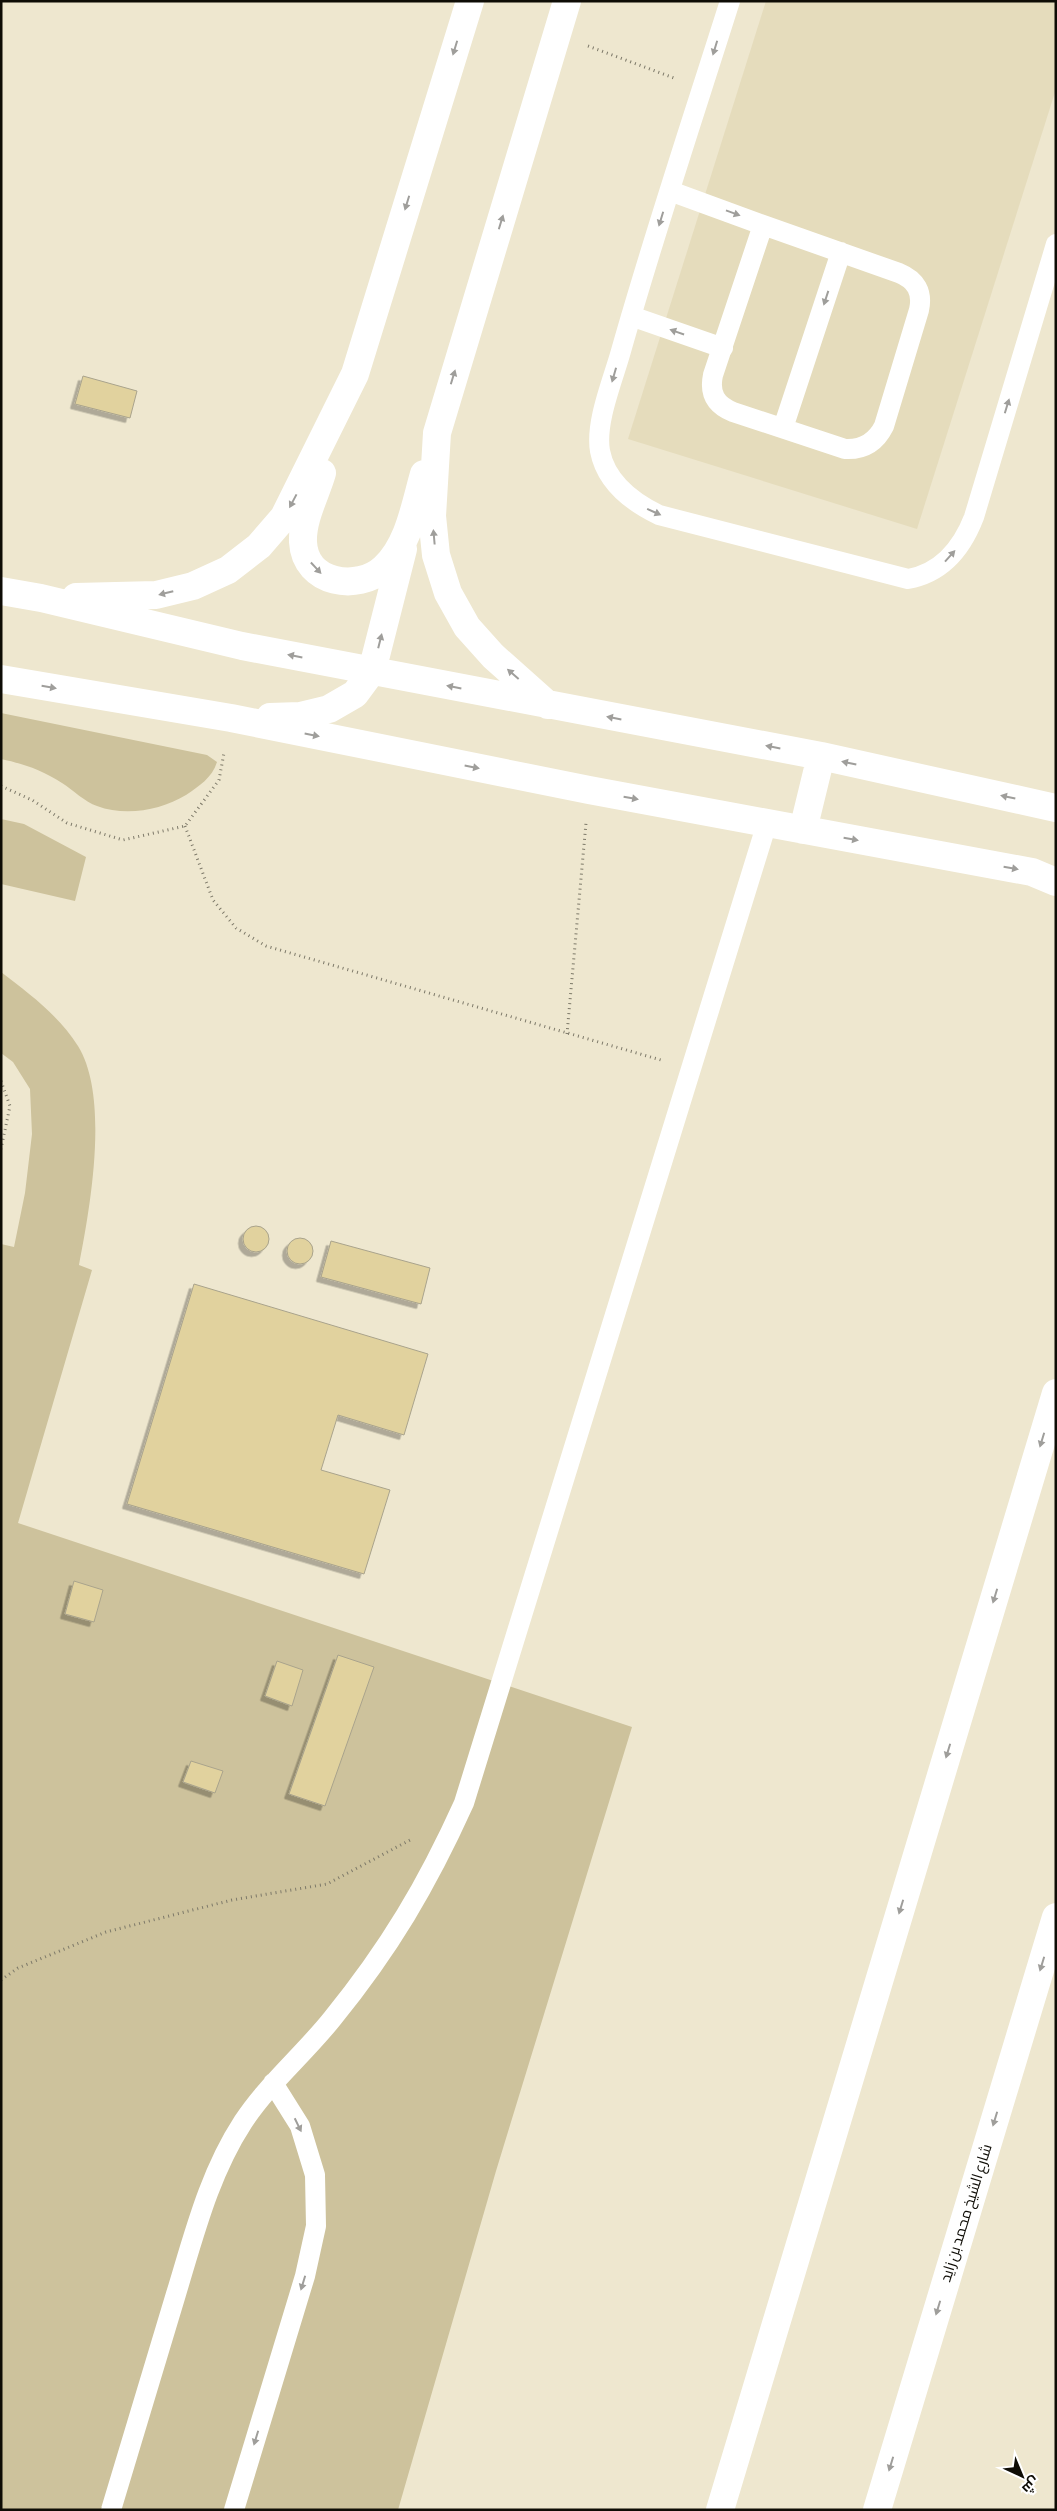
<svg xmlns="http://www.w3.org/2000/svg" width="1057" height="2511" viewBox="0 0 1057 2511" font-family="'Asap Condensed',Cairo,sans-serif">
  <style>
    .built { fill: #e5dcbc }
    .green { fill: #cdc29c }
    .building { fill: #e1d29e; stroke: #a9a38c; filter: url(#shadow) }
    .lines { fill: none; stroke-linecap: round; stroke-linejoin: round }
    .path { stroke: #7d7969; stroke-width: 3; stroke-dasharray: 1 4; stroke-linecap: butt }
    .lane { stroke: #fff; stroke-width: 20 }
    .secondary { stroke: #fff; stroke-width: 28 }
    .highway { stroke: #fff; stroke-width: 28 }
    .oneway { fill: #9f9e9b }
    .labels { text-anchor: middle; stroke-width: 5; stroke-linejoin: round; paint-order: stroke }
    .street-label { font-size: 15px; fill: #0e0c05; stroke: #fff }
  </style>
  <defs>
    <filter id="shadow"><feDropShadow dx="-4.5" dy="4.5" stdDeviation="0" flood-color="#0004"/></filter>
  </defs>
  <rect width="100%" height="100%" fill="#eee7cf"/>
  <!-- built -->
  <path class="built" d="M766 1H1056V89L917 529 628 439Z"/>
  <!-- green -->
  <path class="green" d="M1 713 207 755 217 762C212 778 199 786 186 795 161 810 126 817 97 806 85 802 73 790 62 783 42 770 24 764 1 759Z
    M1 819 24 824 86 857 75 901 1 884Z
    M1 972C30 994 59 1016 78 1046 110 1098 90 1208 79 1265L92 1270 18 1523 632 1727 496 2171 398 2510H1V1244L14 1247 25 1193 32 1134 30 1089 13 1062 1 1053Z"/>
  <!-- building -->
  <path class="building" d="M83 376 137 391 130 418 75 404Z
    M243 1239a13 13 0 1 1 26 0a13 13 0 1 1-26 0Z
    M287 1251a13 13 0 1 1 26 0a13 13 0 1 1-26 0Z
    M331 1241 430 1268 421 1304 321 1277Z
    M194 1284 428 1354 404 1435 338 1415 321 1470 390 1490 364 1574 127 1504Z
    M74 1581 103 1590 94 1622 65 1614Z
    M338 1655 374 1667 325 1806 289 1794Z
    M277 1661 303 1670 292 1706 265 1696Z
    M191 1761 223 1771 215 1793 183 1782Z"/>
  <g class="lines">
    <!-- path -->
    <path class="path" d="M588 46 674 78
      M1 786 32 800 67 823 123 840 185 826 219 780 224 753
      M185 826 213 900 236 928 266 946 661 1060
      M567 1034 586 823
      M1 1081 10 1106 1 1149
      M1 1980 18 1968 106 1932 232 1900 327 1884 412 1839"/>
    <!-- lane -->
    <path class="lane" d="M730 1C693 118 654 234 621 351 613 380 595 422 600 451 606 482 632 502 659 515L908 579C942 573 962 548 974 517L1056 244
      M670 191 763 225
      M763 225 899 273C916 280 923 292 919 310L884 426C876 442 863 450 845 449L733 412C716 405 709 394 713 375Z
      M631 316 723 348
      M783 428 841 252
      M111 2510C133 2438 155 2366 176 2294 194 2235 209 2174 243 2122 268 2084 304 2054 332 2019 389 1949 427 1885 464 1803L767 823
      M234 2510 305 2276 316 2226 315 2175 300 2126 273 2083"/>
    <!-- secondary -->
    <path class="secondary" d="M322 473C316 494 302 519 303 542 305 584 358 592 384 568 409 545 415 505 424 474
      M1 591 41 598 242 646 821 756 1056 808
      M76 597 156 595 193 586 228 570 259 546 284 517 355 374 470 1
      M1 679 231 718 589 790 1032 872 1056 882
      M548 705 493 656 467 627 448 593 436 555 432 516 437 433 567 1
      M270 717 300 716 329 709 355 694 372 671 403 549
      M803 830 821 756"/>
    <!-- highway -->
    <path class="highway" d="M720 2510 1056 1393
      M877 2510 1056 1917"/>
  </g>
  <!-- one-way arrows -->
  <defs><path id="oneway-solid" d="M-6-.8H1V-3.2L6.5 0L1 3.2V.8H-6Z" transform="scale(1.25)"/></defs>
  <g class="oneway">
    <use href="#oneway-solid" transform="translate(455 48) rotate(107)"/>
    <use href="#oneway-solid" transform="translate(715 48) rotate(107)"/>
    <use href="#oneway-solid" transform="translate(407 203) rotate(107)"/>
    <use href="#oneway-solid" transform="translate(733 213) rotate(20)"/>
    <use href="#oneway-solid" transform="translate(661 219) rotate(107)"/>
    <use href="#oneway-solid" transform="translate(501 222) rotate(-73)"/>
    <use href="#oneway-solid" transform="translate(826 298) rotate(108)"/>
    <use href="#oneway-solid" transform="translate(677 332) rotate(-161)"/>
    <use href="#oneway-solid" transform="translate(614 375) rotate(106)"/>
    <use href="#oneway-solid" transform="translate(453 377) rotate(-73)"/>
    <use href="#oneway-solid" transform="translate(1007 406) rotate(-73)"/>
    <use href="#oneway-solid" transform="translate(293 501) rotate(118)"/>
    <use href="#oneway-solid" transform="translate(654 512) rotate(24)"/>
    <use href="#oneway-solid" transform="translate(434 537) rotate(-95)"/>
    <use href="#oneway-solid" transform="translate(950 556) rotate(-48)"/>
    <use href="#oneway-solid" transform="translate(316 568) rotate(47)"/>
    <use href="#oneway-solid" transform="translate(166 593) rotate(166)"/>
    <use href="#oneway-solid" transform="translate(380 641) rotate(-76)"/>
    <use href="#oneway-solid" transform="translate(295 656) rotate(-169)"/>
    <use href="#oneway-solid" transform="translate(513 674) rotate(-139)"/>
    <use href="#oneway-solid" transform="translate(49 687) rotate(10)"/>
    <use href="#oneway-solid" transform="translate(454 687) rotate(-169)"/>
    <use href="#oneway-solid" transform="translate(614 718) rotate(-169)"/>
    <use href="#oneway-solid" transform="translate(312 735) rotate(11)"/>
    <use href="#oneway-solid" transform="translate(773 747) rotate(-169)"/>
    <use href="#oneway-solid" transform="translate(849 763) rotate(-168)"/>
    <use href="#oneway-solid" transform="translate(472 767) rotate(11)"/>
    <use href="#oneway-solid" transform="translate(1008 797) rotate(-168)"/>
    <use href="#oneway-solid" transform="translate(631 798) rotate(10)"/>
    <use href="#oneway-solid" transform="translate(851 839) rotate(10)"/>
    <use href="#oneway-solid" transform="translate(1011 868) rotate(10)"/>
    <use href="#oneway-solid" transform="translate(1042 1440) rotate(107)"/>
    <use href="#oneway-solid" transform="translate(995 1596) rotate(107)"/>
    <use href="#oneway-solid" transform="translate(948 1751) rotate(107)"/>
    <use href="#oneway-solid" transform="translate(901 1907) rotate(107)"/>
    <use href="#oneway-solid" transform="translate(1042 1964) rotate(107)"/>
    <use href="#oneway-solid" transform="translate(995 2119) rotate(107)"/>
    <use href="#oneway-solid" transform="translate(298 2125) rotate(64)"/>
    <use href="#oneway-solid" transform="translate(303 2283) rotate(107)"/>
    <use href="#oneway-solid" transform="translate(938 2308) rotate(107)"/>
    <use href="#oneway-solid" transform="translate(256 2438) rotate(107)"/>
    <use href="#oneway-solid" transform="translate(891 2464) rotate(107)"/>
  </g>
  <g class="labels">
    <!-- street labels -->
    <g class="street-label">
      <text transform="translate(966 2213) rotate(-73)" y="5">شارع الشيخ محمد بن زايد</text>
    </g>
  </g>
  <!-- border -->
  <rect width="1057" height="2511" fill="none" stroke="#0e0c05" stroke-width="5"/>
  <!-- north arrow -->
  <g transform="translate(1022 2476) rotate(136)" stroke="#ffffff" stroke-width="4" paint-order="stroke">
  <path d="M0-4L9 19L0 12L-9 19Z" fill="#0e0c05"/>
  <text y="-8" font-size="14" font-weight="bold" text-anchor="middle" fill="#0e0c05">ش</text>
  </g>
</svg>
